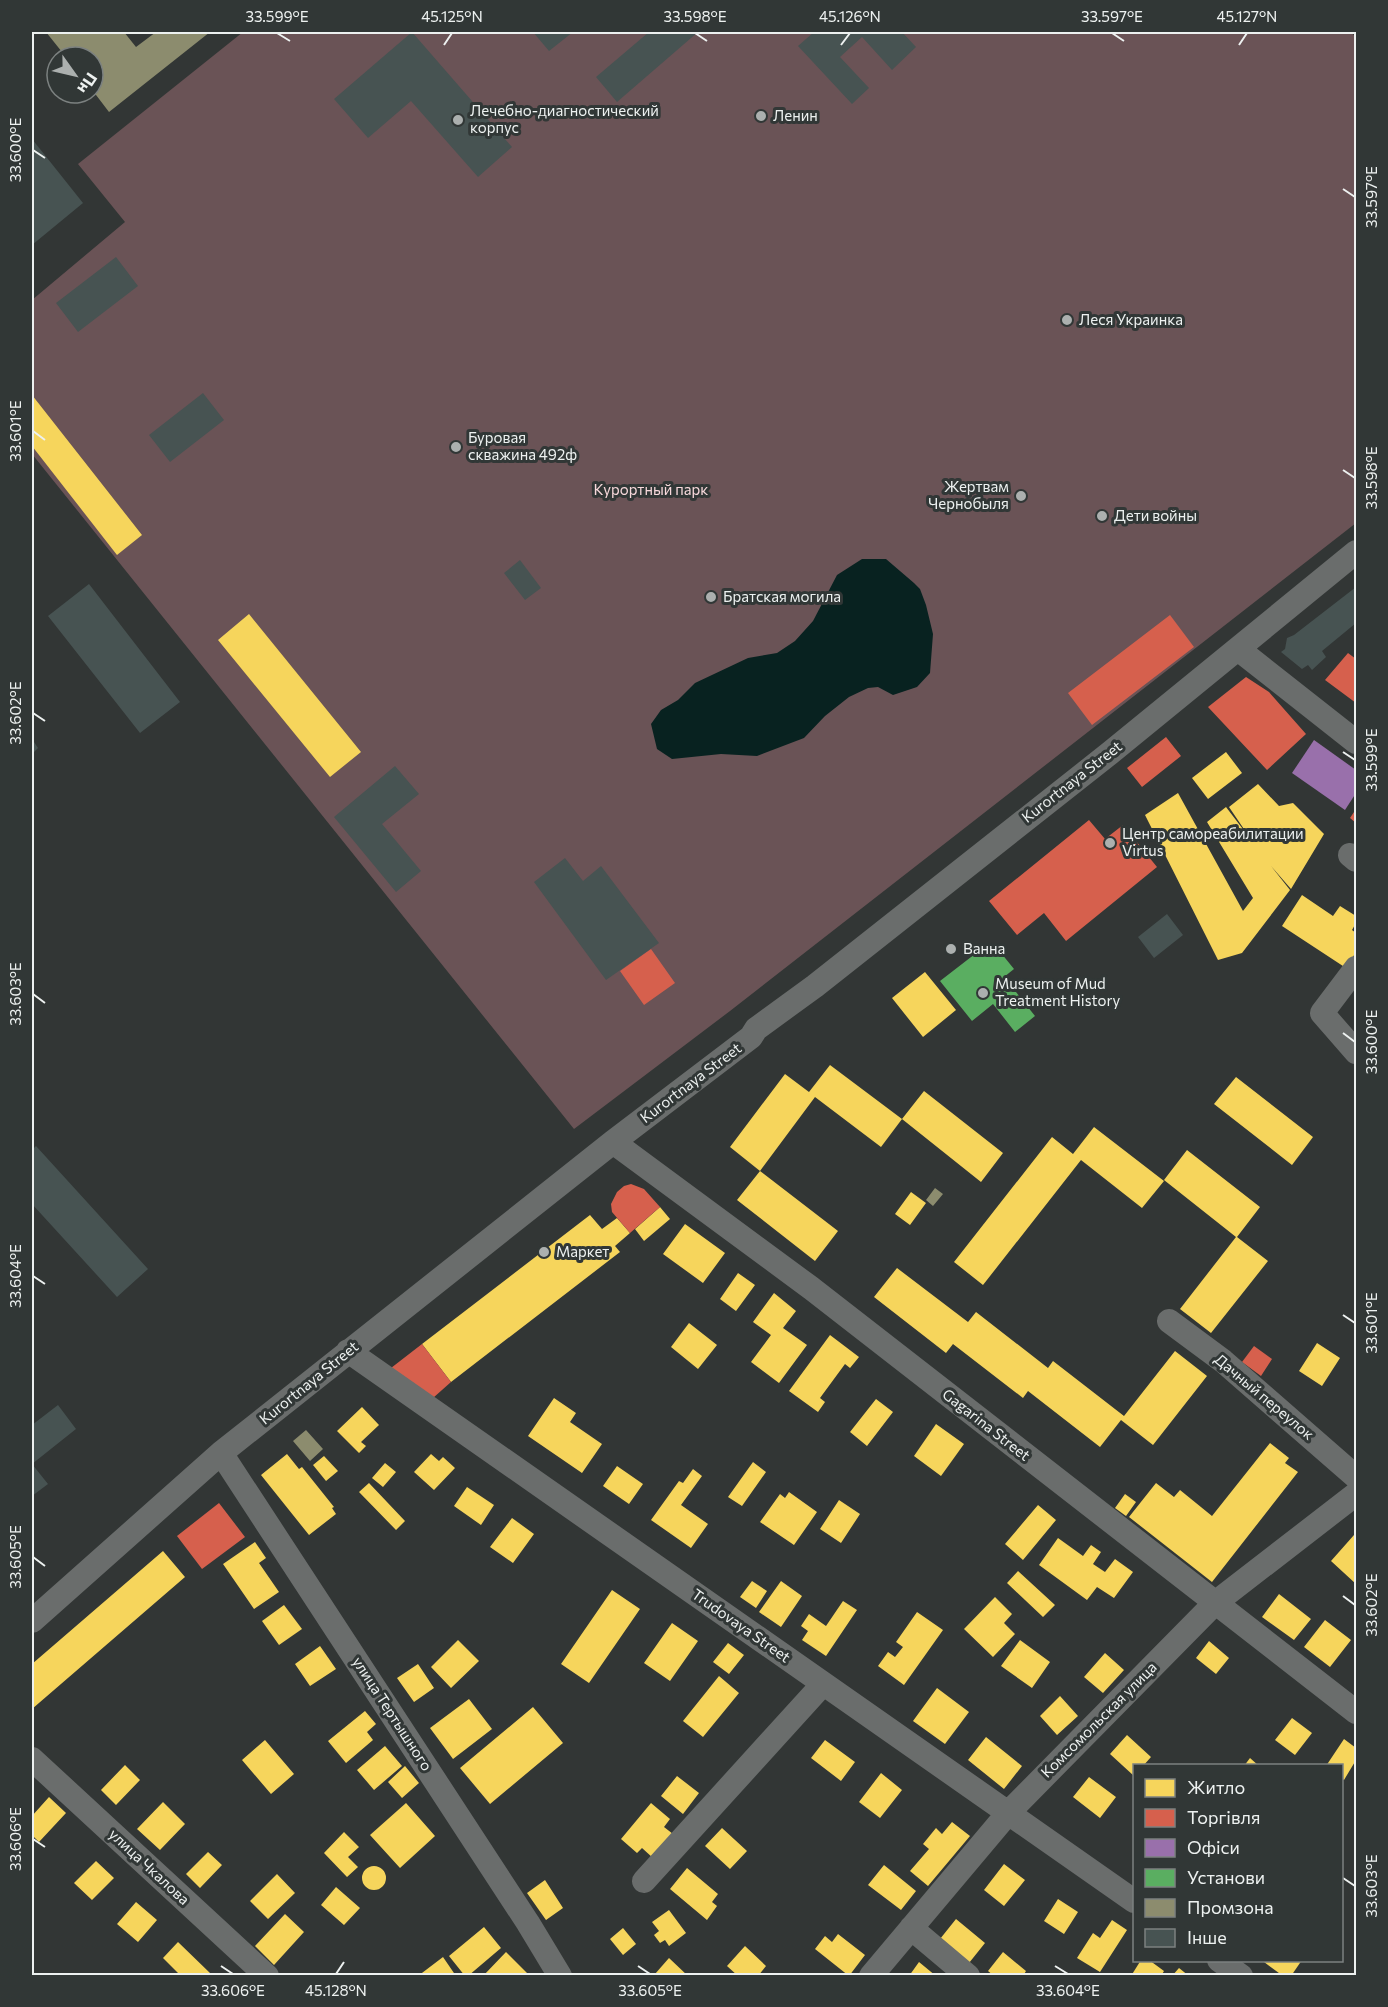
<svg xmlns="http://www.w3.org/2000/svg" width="1388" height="2007" viewBox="0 0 1388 2007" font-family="Commissioner,sans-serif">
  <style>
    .green { fill: #6a5356 }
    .water { fill: #082220 }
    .homes { fill: #f6d55c }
    .shops { fill: #d6604d }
    .offices { fill: #9970ab }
    .public { fill: #5aae61 }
    .industry { fill: #8c8c6e }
    .building { fill: #475352 }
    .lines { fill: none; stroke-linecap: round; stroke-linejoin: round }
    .street { stroke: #6a6d6c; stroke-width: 24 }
    .ticks { fill: none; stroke: #edf1f0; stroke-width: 2 }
    .poi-dot { fill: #acb0af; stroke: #313736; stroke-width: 2 }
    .labels { text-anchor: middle; stroke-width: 6; stroke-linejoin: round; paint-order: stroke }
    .poi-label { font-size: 15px; fill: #edf1f0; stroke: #313736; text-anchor: start }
    .park-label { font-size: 15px; fill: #f7d8db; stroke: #313736 }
    .street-label { font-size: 15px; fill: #edf1f0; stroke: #313736 }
    .neatline { fill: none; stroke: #edf1f0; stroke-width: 2 }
    .ticks-label { font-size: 15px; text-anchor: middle; fill: #edf1f0 }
  </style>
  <rect width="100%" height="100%" fill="#323635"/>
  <!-- green -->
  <path class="green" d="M243 32H1351L1356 38V523L730 1011 574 1129 32 454V300L125 222 78 164Z"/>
  <!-- water -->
  <path class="water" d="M862 559H886L914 583 920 589 926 605 933 634 930 673 917 687 893 695 878 687 868 688 849 697 825 716 804 738 757 756 721 754 672 759 657 749 651 724 661 710 678 700 695 683 748 658 777 653 795 641 813 621 837 575Z"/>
  <!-- homes -->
  <path class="homes" d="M32 395 142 535 117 555 32 446Z
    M249 614 361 752 330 777 218 640Z
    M1226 752 1242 773 1208 799 1192 778Z
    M1258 784 1279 806 1293 803 1324 834 1291 889 1271 866 1290 890 1242 953 1218 960 1145 815 1178 793 1243 911 1253 898 1207 822 1226 807 1252 841 1229 807Z
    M1302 895 1333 916 1340 906 1356 916V923L1352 930 1356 933V952L1346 968 1282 926Z
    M925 972 956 1010 923 1037 892 998Z
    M830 1065 902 1119 924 1091 1003 1153 981 1182 902 1119 881 1147 815 1097 760 1171 730 1147 785 1074 809 1092Z
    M1236 1077 1313 1137 1292 1165 1214 1104Z
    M1094 1127 1164 1181 1142 1208 1081 1160 983 1285 954 1262 1052 1137 1073 1154Z
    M1187 1150 1260 1207 1237 1237 1268 1261 1211 1333 1180 1309 1236 1237 1164 1180Z
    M760 1171 838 1231 815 1261 737 1200Z
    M911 1192 926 1203 910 1225 895 1214Z
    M660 1207 670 1219 644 1241 635 1229Z
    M590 1215 602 1229 617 1218 630 1233 615 1246 620 1252 451 1382 422 1344Z
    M685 1224 725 1253 703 1283 663 1254Z
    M897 1268 968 1322 976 1312 1048 1368 1053 1361 1124 1416 1175 1351 1207 1376 1153 1445 1121 1420 1100 1447 1028 1391 1023 1398 953 1344 946 1353 874 1297Z
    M738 1273 755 1285 736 1311 720 1299Z
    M774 1293 796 1311 783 1328 807 1345 779 1383 751 1362 771 1335 753 1322Z
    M689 1323 717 1345 698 1369 671 1347Z
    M830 1335 859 1357 850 1368 845 1364 820 1398 825 1402 818 1412 789 1391Z
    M1317 1343 1340 1358 1322 1386 1299 1371Z
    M554 1398 576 1413 570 1422 602 1444 582 1473 528 1436Z
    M876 1399 893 1412 867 1446 850 1432Z
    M362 1407 379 1425 361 1442 366 1446 359 1453 337 1431Z
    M936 1424 964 1444 941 1476 914 1456Z
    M1270 1443 1289 1458 1285 1463 1298 1472 1212 1582 1129 1517 1156 1483 1174 1497 1180 1490 1212 1516Z
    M287 1454 299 1469 302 1467 334 1507 332 1508 336 1514 309 1535 261 1475Z
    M431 1454 439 1461 443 1457 455 1468 434 1490 414 1472Z
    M324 1456 338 1471 326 1481 313 1465Z
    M753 1462 766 1472 742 1506 728 1497Z
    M385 1463 396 1472 383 1487 372 1478Z
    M617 1466 643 1484 629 1504 603 1486Z
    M693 1469 702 1476 681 1505 708 1524 691 1548 651 1520 679 1481 683 1483Z
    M369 1483 405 1521 396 1530 359 1492Z
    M467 1487 494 1505 481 1525 454 1506Z
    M789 1492 817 1512 794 1545 760 1522 780 1494 785 1498Z
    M1125 1494 1136 1502 1126 1516 1115 1508Z
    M839 1500 860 1514 841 1543 820 1529Z
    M1038 1505 1056 1520 1023 1560 1005 1544Z
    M512 1518 534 1534 513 1563 490 1547Z
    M1354 1535 1356 1537V1584L1331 1561Z
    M1058 1538 1083 1556 1091 1545 1101 1552 1093 1564 1105 1572 1115 1559 1133 1572 1114 1598 1097 1587 1087 1600 1039 1565Z
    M255 1542 266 1558 259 1563 279 1592 254 1609 223 1564Z
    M163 1551 185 1577 32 1709V1664Z
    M1018 1571 1055 1605 1043 1617 1007 1583Z
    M752 1581 767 1591 756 1608 740 1597Z
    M781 1581 802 1596 781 1627 759 1612Z
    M612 1590 640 1609 589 1683 561 1664Z
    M1279 1594 1311 1619 1294 1640 1262 1617Z
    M995 1597 1012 1614 1004 1623 1015 1634 993 1657 964 1629Z
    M843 1601 857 1610 826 1656 802 1640 808 1631 801 1626 809 1614 826 1626Z
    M284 1605 302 1629 279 1645 262 1621Z
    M917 1612 943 1630 904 1685 878 1666 888 1652 895 1657 903 1647 896 1642Z
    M1325 1620 1351 1640 1330 1667 1304 1647Z
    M672 1623 698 1641 670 1681 644 1663Z
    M458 1640 479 1661 451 1688 431 1667Z
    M1020 1640 1050 1662 1032 1688 1001 1666Z
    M1209 1641 1229 1658 1216 1674 1196 1658Z
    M728 1643 744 1655 729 1674 713 1662Z
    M320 1646 336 1669 310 1686 295 1664Z
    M1105 1653 1124 1670 1103 1693 1084 1677Z
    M418 1664 434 1688 414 1702 397 1678Z
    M719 1676 739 1693 703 1737 683 1721Z
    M937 1688 969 1712 945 1744 913 1721Z
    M1060 1696 1078 1716 1057 1735 1040 1716Z
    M469 1699 492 1729 453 1759 430 1728Z
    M533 1707 563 1743 490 1804 460 1768Z
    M365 1711 376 1724 367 1732 373 1740 346 1763 328 1741Z
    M1292 1718 1312 1733 1295 1755 1275 1740Z
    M1127 1735 1151 1757 1143 1766H1134V1776L1110 1754Z
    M986 1737 1022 1766 1004 1789 968 1760Z
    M1344 1739 1356 1748V1760L1344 1780 1342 1779V1766H1326Z
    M265 1740 294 1774 271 1794 242 1760Z
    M825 1740 855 1762 841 1781 811 1758Z
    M385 1746 402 1766 374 1790 357 1770Z
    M1250 1758 1259 1766H1244Z
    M125 1765 140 1780 116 1805 101 1790Z
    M405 1766 419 1783 402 1798 388 1782Z
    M881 1773 902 1790 880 1818 859 1802Z
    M677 1776 699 1793 683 1814 661 1796Z
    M1089 1777 1116 1797 1100 1818 1073 1797Z
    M49 1797 66 1813 39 1842 32 1835V1816Z
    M163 1802 185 1824 160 1850 137 1829Z
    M406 1803 435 1836 400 1868 370 1835Z
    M651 1803 670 1819 664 1827 673 1834 653 1858 642 1848 637 1853 621 1839Z
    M952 1822 970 1836 928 1886 910 1871 929 1849 923 1844 936 1828 942 1834Z
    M722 1828 747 1851 730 1869 705 1846Z
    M344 1832 359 1847 348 1857 358 1867 347 1877 324 1853Z
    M208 1852 222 1865 200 1888 186 1874Z
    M96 1861 114 1878 92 1900 74 1883Z
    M1004 1864 1025 1880 1004 1906 984 1890Z
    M884 1865 916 1891 901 1910 868 1885Z
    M362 1878a12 12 0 1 1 24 0a12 12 0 1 1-24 0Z
    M687 1868 718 1894 712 1902 717 1906 707 1920 670 1889Z
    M277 1874 295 1893 268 1919 250 1901Z
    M545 1880 563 1908 546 1920 527 1893Z
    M336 1887 360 1908 344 1925 321 1905Z
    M1058 1899 1078 1912 1064 1934 1044 1921Z
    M136 1902 157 1920 138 1942 117 1924Z
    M669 1910 686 1933 669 1946 665 1940 660 1943 654 1935 659 1931 652 1922Z
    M285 1914 304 1932 274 1965 255 1946Z
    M956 1919 985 1943 969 1963 940 1939Z
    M1112 1920 1127 1930 1100 1972 1077 1958 1093 1933 1100 1938Z
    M484 1927 501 1948 468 1976H465L449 1956Z
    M623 1928 636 1944 623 1955 610 1939Z
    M838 1934 865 1955 849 1976 815 1949 825 1936 832 1942Z
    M178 1942 210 1973 208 1976H181L163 1958Z
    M745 1946 766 1966 758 1976H738L727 1966Z
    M506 1952 530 1976H483Z
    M1003 1952 1026 1971 1023 1976H994L988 1971Z
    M443 1957 456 1976H418Z
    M669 1958 688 1976H657L655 1974Z
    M1141 1960H1149L1164 1971 1161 1976H1131Z
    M1266 1960H1302L1291 1976H1283L1264 1962Z
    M919 1962 936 1976H909Z
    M1179 1968 1189 1976H1172Z"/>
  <!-- shops -->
  <path class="shops" d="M1170 615 1194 647 1092 725 1068 693Z
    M1348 653 1356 659V703L1325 680Z
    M1246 677 1269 692 1306 734 1267 770 1208 707Z
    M1166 737 1181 756 1142 787 1127 768Z
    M1356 809V823L1350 818Z
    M1089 820 1105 839 1123 825 1157 867 1066 941 1044 913 1017 935 989 901Z
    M651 949 675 983 644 1005 620 971Z
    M631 1184 644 1189 660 1207 630 1233 612 1212 611 1204 617 1192 624 1186Z
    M422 1344 451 1382 433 1398 391 1368Z
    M1254 1346 1272 1359 1261 1376 1242 1362Z
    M219 1503 245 1537 202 1569 177 1536Z"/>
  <!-- offices -->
  <path class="offices" d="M1314 740 1356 770V793L1345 810 1292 773Z"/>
  <!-- public -->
  <path class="public" d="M984 947 989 954 997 948 1014 969 1004 977 1035 1016 1015 1032 993 1004 972 1021 940 981Z"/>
  <!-- industry -->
  <path class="industry" d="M46 32H124L136 47 156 32H210L109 112 93 91V57H66Z
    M935 1188 943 1194 933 1206 926 1200Z
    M306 1430 323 1449 310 1461 293 1441Z"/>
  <!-- building -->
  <path class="building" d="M412 32 512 147 478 177 411 101 368 138 334 99Z
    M533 32H573L549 51Z
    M649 32H698L617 102 596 77Z
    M814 32H902L916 47 892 70 862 37 840 57 869 88 852 104 798 46Z
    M32 139 83 203 32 245Z
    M116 257 138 286 78 332 56 303Z
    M203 393 224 420 170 462 149 435Z
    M520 560 541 588 525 600 504 573Z
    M89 584 180 702 140 733 48 616Z
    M1356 587V623L1322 651 1326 657 1312 670 1308 665 1302 669 1281 652 1285 649 1287 638 1294 635Z
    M32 739 38 748 32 754Z
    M395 766 419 794 382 824 421 871 396 892 334 817Z
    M565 858 583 881 601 866 659 943 606 980 534 882Z
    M1167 914 1183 935 1154 958 1138 937Z
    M36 1146 148 1269 117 1297 32 1204V1150Z
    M58 1405 76 1429 32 1464 48 1484 32 1496V1425Z"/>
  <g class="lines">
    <!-- street -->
    <path class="street" d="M1238 649 1356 742
      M1350 855 1356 860
      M1356 968 1322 1013 1356 1052
      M613 1142 811 1288 1356 1712
      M1169 1321 1223 1361 1356 1477
      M348 1351 1134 1901
      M221 1453 528 1923 560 1976
      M32 1621 221 1453 613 1142 751 1037 756 1029 815 986 1110 753 1356 552
      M32 1759 267 1976
      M644 1881 823 1684
      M911 1928 968 1976
      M1219 1960 1241 1976
      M871 1976 1009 1812 1215 1603 1356 1494"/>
  </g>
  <!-- ticks -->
  <path class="ticks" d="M277 33 290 41M695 33 707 41M1112 33 1124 41M444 45 452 33M841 45 850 33M1239 45 1247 33M33 150 45 158M1343 189 1355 197M33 431 45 440M1343 470 1355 478M33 713 45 721M1343 752 1355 760M33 994 45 1003M1343 1033 1355 1042M33 1276 45 1284M1343 1315 1355 1323M33 1557 45 1566M1343 1596 1355 1605M33 1839 45 1847M1343 1878 1355 1886M221 1966 233 1974M638 1966 650 1974M1055 1966 1068 1974M336 1974 344 1962"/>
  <!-- markers -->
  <g class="poi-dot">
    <circle cx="761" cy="116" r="6"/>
    <circle cx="458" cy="120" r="6"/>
    <circle cx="1067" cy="320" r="6"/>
    <circle cx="456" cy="447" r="6"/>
    <circle cx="1021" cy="496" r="6"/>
    <circle cx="1102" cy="516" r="6"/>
    <circle cx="711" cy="597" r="6"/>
    <circle cx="1110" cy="843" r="6"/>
    <circle cx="951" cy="949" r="6"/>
    <circle cx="983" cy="993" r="6"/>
    <circle cx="544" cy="1252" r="6"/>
  </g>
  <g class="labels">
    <!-- poi labels -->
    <g class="poi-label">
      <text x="470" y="116">Лечебно-диагностический<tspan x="470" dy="17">корпус</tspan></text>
      <text x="773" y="121">Ленин</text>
      <text x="1079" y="325">Леся Украинка</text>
      <text x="468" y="443">Буровая<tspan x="468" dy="17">скважина 492ф</tspan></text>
      <text x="1009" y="492" text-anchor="end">Жертвам<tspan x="1009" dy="17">Чернобыля</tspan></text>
      <text x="1114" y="521">Дети войны</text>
      <text x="723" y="602">Братская могила</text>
      <text x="1122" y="839">Центр самореабилитации<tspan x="1122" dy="17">Virtus</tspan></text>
      <text x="963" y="954">Ванна</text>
      <text x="995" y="989">Museum of Mud<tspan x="995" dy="17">Treatment History</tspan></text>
      <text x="556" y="1257">Маркет</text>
    </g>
    <!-- park labels -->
    <g class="park-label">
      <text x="651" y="495">Курортный парк</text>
    </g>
    <!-- street labels -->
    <g class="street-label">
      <text transform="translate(1072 782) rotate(-38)" y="5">Kurortnaya Street</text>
      <text transform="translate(691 1083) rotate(-37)" y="5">Kurortnaya Street</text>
      <text transform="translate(309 1383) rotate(-39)" y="5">Kurortnaya Street</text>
      <text transform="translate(1264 1397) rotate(40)" y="5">Дачный переулок</text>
      <text transform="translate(986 1425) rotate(38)" y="5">Gagarina Street</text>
      <text transform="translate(741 1626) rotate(35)" y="5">Trudovaya Street</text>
      <text transform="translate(392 1714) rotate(57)" y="5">улица Тертышного</text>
      <text transform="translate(1099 1720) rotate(-45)" y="5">Комсомольская улица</text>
      <text transform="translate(149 1867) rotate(43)" y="5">улица Чкалова</text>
    </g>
  </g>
  <!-- border -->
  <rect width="1388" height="2007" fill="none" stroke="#313736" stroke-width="66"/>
  <!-- legend -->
  <rect x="1133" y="1764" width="210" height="198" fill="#313736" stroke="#7c8180" stroke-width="1.5"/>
  <rect x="1145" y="1779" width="30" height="18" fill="#f6d55c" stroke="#7c8180" stroke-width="1.5"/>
  <text x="1187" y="1794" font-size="18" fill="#edf1f0">Житло</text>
  <rect x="1145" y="1809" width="30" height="18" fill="#d6604d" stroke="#7c8180" stroke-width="1.5"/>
  <text x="1187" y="1824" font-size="18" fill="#edf1f0">Торгівля</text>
  <rect x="1145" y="1839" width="30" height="18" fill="#9970ab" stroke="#7c8180" stroke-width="1.5"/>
  <text x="1187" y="1854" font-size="18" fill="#edf1f0">Офіси</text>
  <rect x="1145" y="1869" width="30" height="18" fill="#5aae61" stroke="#7c8180" stroke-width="1.5"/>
  <text x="1187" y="1884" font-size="18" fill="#edf1f0">Установи</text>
  <rect x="1145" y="1899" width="30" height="18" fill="#8c8c6e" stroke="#7c8180" stroke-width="1.5"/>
  <text x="1187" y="1914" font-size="18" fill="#edf1f0">Промзона</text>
  <rect x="1145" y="1929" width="30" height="18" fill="#475352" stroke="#7c8180" stroke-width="1.5"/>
  <text x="1187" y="1944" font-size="18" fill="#edf1f0">Інше</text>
  <!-- north arrow -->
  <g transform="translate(75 75) rotate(124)"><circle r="28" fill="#313736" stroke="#7c8180" stroke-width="1.5"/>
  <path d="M0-4.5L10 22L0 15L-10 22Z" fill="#acb0af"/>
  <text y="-9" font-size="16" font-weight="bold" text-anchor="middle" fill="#edf1f0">Пн</text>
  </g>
  <rect x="33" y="33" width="1322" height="1941" class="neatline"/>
  <g class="ticks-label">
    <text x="277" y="22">33.599°E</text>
    <text x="452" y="22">45.125°N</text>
    <text x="695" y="22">33.598°E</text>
    <text x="850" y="22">45.126°N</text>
    <text x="1112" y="22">33.597°E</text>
    <text x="1247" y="22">45.127°N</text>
    <text transform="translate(16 150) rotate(-90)" y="5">33.600°E</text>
    <text transform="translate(1372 197) rotate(-90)" y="5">33.597°E</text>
    <text transform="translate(16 431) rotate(-90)" y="5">33.601°E</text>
    <text transform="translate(1372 478) rotate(-90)" y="5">33.598°E</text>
    <text transform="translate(16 713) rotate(-90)" y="5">33.602°E</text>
    <text transform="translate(1372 760) rotate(-90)" y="5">33.599°E</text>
    <text transform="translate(16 994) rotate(-90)" y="5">33.603°E</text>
    <text transform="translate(1372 1042) rotate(-90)" y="5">33.600°E</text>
    <text transform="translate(16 1276) rotate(-90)" y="5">33.604°E</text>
    <text transform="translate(1372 1323) rotate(-90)" y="5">33.601°E</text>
    <text transform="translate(16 1557) rotate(-90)" y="5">33.605°E</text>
    <text transform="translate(1372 1605) rotate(-90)" y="5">33.602°E</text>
    <text transform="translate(16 1839) rotate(-90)" y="5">33.606°E</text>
    <text transform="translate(1372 1886) rotate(-90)" y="5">33.603°E</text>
    <text x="233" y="1996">33.606°E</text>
    <text x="336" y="1996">45.128°N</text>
    <text x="650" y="1996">33.605°E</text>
    <text x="1068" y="1996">33.604°E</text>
  </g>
</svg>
